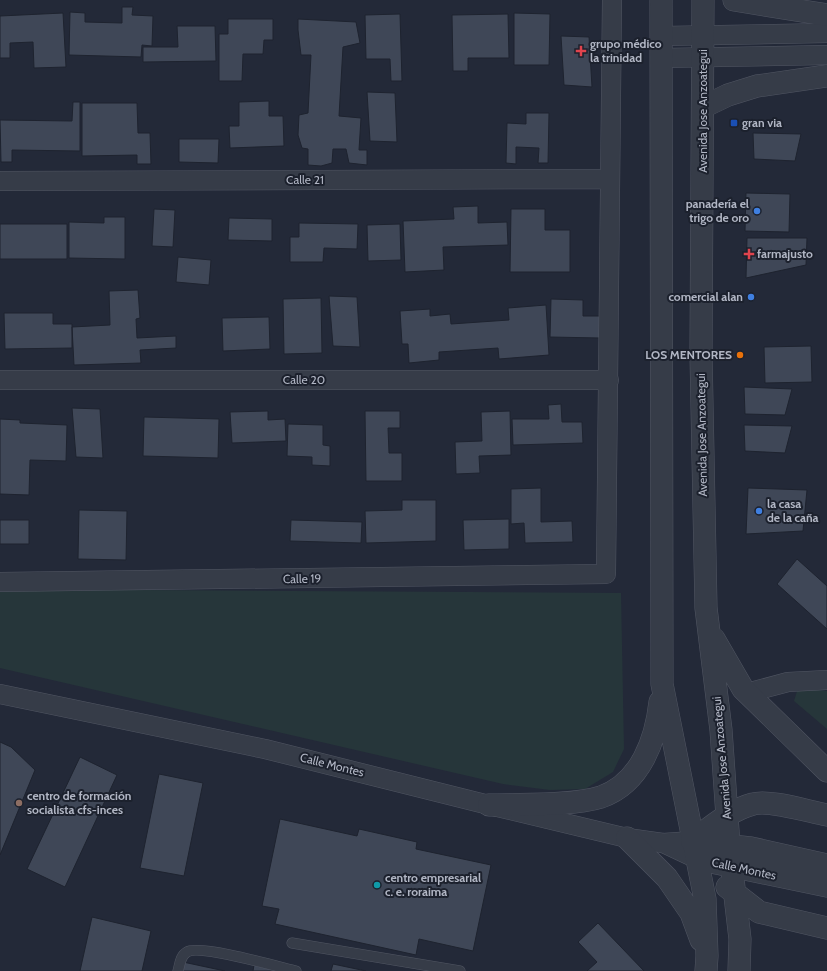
<svg xmlns="http://www.w3.org/2000/svg" width="827" height="971" viewBox="0 0 827 971" font-family="Cabin,sans-serif">
  <style>
    .green { fill: #26363a }
    .building { fill: #3f4757; stroke: #1e232f }
    .lines { fill: none; stroke-linecap: round; stroke-linejoin: round }
    .service-casing { stroke: #515663; stroke-width: 11 }
    .minor-casing { stroke: #515663; stroke-width: 20 }
    .tertiary-casing { stroke: #515663; stroke-width: 23 }
    .service { stroke: #363c48; stroke-width: 10 }
    .minor { stroke: #363c48; stroke-width: 19 }
    .tertiary { stroke: #363c48; stroke-width: 22 }
    .health-dot { fill: #e0444e; stroke: #1c212d; stroke-width: 1.5 }
    .transit-dot { fill: #1a4fb4; stroke: #1c212d; stroke-width: 1.5 }
    .shop-dot { fill: #3f7fe0; stroke: #1c212d; stroke-width: 1.5 }
    .food-dot { fill: #e8710a; stroke: #1c212d; stroke-width: 1.5 }
    .education-dot { fill: #8d6e63; stroke: #1c212d; stroke-width: 1.5 }
    .culture-dot { fill: #0f9aa8; stroke: #1c212d; stroke-width: 1.5 }
    .labels { text-anchor: middle; stroke-width: 4; stroke-linejoin: round; paint-order: stroke }
    .poi-label { font-size: 12px; font-weight: bold; fill: #b1b6c4; stroke: #1c212d; text-anchor: start }
    .street-label { font-size: 12px; fill: #b1b6c4; stroke: #1c212d }
  </style>
  <rect width="100%" height="100%" fill="#232938"/>
  <!-- green -->
  <path class="green" d="M0 589 621 593 624 749 613 772 585 789 550 790 503 784 0 668Z
    M798 688 827 691V729L794 701Z"/>
  <!-- building -->
  <path class="building" d="M122 7H133L132 15 153 16 152 46 142 45 141 57 69 55 70 12 85 13V22L122 23Z
    M63 13 66 67 34 68 33 42 10 43V58H0V16Z
    M514 13 550 14 549 65H514Z
    M400 14 402 81H391L390 59H366L365 15Z
    M508 14 509 58H468V71H453L452 15Z
    M228 19H273V40H264L263 54H243L242 81H219V34H228Z
    M298 19 356 22 360 43 343 47 339 116 361 118 359 150H367V165L349 163 346 149H333L332 163 321 166 308 165V149L302 148 298 135 299 115 308 113 311 55H301L298 30Z
    M177 26H215L216 61 143 62V47H178Z
    M561 36 589 37 592 87 564 85Z
    M367 92 395 93 397 142 370 141Z
    M269 101V116H283L284 146 230 148 229 126H239V102Z
    M73 102H80V151L12 150V162H1L0 120 72 121Z
    M82 103H137L138 133H150L151 164H137V155L82 156Z
    M526 113H549L548 163H538L539 148 516 147V164L506 163 507 123 526 124Z
    M753 133 801 134 795 161 754 159Z
    M179 139H219L218 163 179 162Z
    M746 193 790 194 789 232 745 231Z
    M478 206V223L507 222 508 245 443 247 444 270 405 272 403 221 454 219 453 207Z
    M154 209 175 210 173 247 152 246Z
    M511 209H545V230H570V272H510Z
    M104 217H125V259L69 258V222L104 223Z
    M229 218 272 219V241L228 240Z
    M299 223 358 224 357 249 324 248 323 262H290V237H299Z
    M0 224H67V259H0Z
    M400 224 401 260 368 261 367 225Z
    M747 238H807L806 265 746 278Z
    M178 257 211 260 209 285 176 282Z
    M138 290 140 318 136 319 137 338 176 336V348L140 350 141 363 74 365 72 327 110 325 109 291Z
    M329 296 357 297 360 347 333 346Z
    M321 298 322 353 284 354 283 299Z
    M551 299 583 300V316H601L600 338 550 337Z
    M546 305 549 355 499 359 498 348 439 352V360L409 363 408 344H402L400 311 430 309V316L450 314 451 324 509 320 508 308Z
    M4 313H53V324H72V348L5 349Z
    M269 317 270 349 223 351 222 318Z
    M811 346 812 382 765 383 764 347Z
    M744 387 792 389 785 415 745 414Z
    M561 404 562 422H582L583 443 513 445 512 419H549L548 405Z
    M72 408 100 409 103 458 76 457Z
    M268 411V420L285 419 286 441 232 443 230 412Z
    M365 411H400V428H388L389 453H402V481H366Z
    M510 411 511 455 479 456 480 473 456 474 455 442 482 441 481 412Z
    M144 417 219 419 218 458 143 456Z
    M0 419 20 420V423L67 425 66 461 30 460 29 495 0 494Z
    M288 424 323 425V445L330 446V466L312 465V457L287 456Z
    M744 425 792 426 785 453 745 451Z
    M541 488V522L572 521 573 542 525 543 524 523 511 524V489Z
    M748 488 807 490 803 531 746 534Z
    M402 500H436V541L366 543 365 511 402 510Z
    M79 510 127 511 126 560 78 559Z
    M509 519V549L464 550 463 520Z
    M0 520H29V544H0Z
    M291 520 362 522 361 543 290 541Z
    M797 559 827 586V629L777 584Z
    M0 742 11 747 35 770 0 855Z
    M80 757 117 775 65 887 27 869Z
    M159 774 203 783 184 876 140 868Z
    M280 819 357 836 359 829 417 842 416 849 491 865 473 951 419 939 416 955 275 924 279 909 262 906Z
    M92 917 151 931 142 971H80Z
    M598 923 644 971H587L597 962 578 942Z
    M183 962 225 971H181Z
    M333 964 366 971H331Z
    M254 965 279 971H253Z"/>
  <g class="lines">
    <!-- service casing -->
    <g class="service-casing">
      <path id="service" d="M292 943 460 971
        M178 971C180 964 180 956 187 952 199 944 279 967 296 971"/>
    </g>
    <!-- minor casing -->
    <g class="minor-casing">
      <path id="minor" d="M662 36 827 33
        M662 58 827 55
        M0 181 609 179
        M0 380H609
        M0 582 606 574 612 0
        M747 693 788 682 827 680
        M0 694 265 749 489 805 627 838 663 843
        M692 841 663 843 697 859"/>
    </g>
    <!-- tertiary casing -->
    <g class="tertiary-casing">
      <path id="tertiary" d="M661 0 662 684 705 899 707 956 706 971
        M703 0 701 354 706 608 721 730 729 845 740 939 739 971
        M734 0 827 15
        M703 107 728 95 757 86 827 76
        M714 639 743 689 827 771
        M489 805C520 804 572 806 601 797 641 783 656 739 660 702
        M627 838 667 878 691 913 701 940
        M692 841C711 827 730 810 753 804 769 799 810 812 827 815
        M714 844 751 848 827 865
        M697 859 827 886
        M727 887 759 912 827 928"/>
    </g>
    <!-- service -->
    <use href="#service" class="service"/>
    <!-- minor -->
    <use href="#minor" class="minor"/>
    <!-- tertiary -->
    <use href="#tertiary" class="tertiary"/>
  </g>
  <!-- markers -->
  <g class="health-dot">
    <path d="M579 45h4v4h4v4h-4v4h-4v-4h-4v-4h4z"/>
    <path d="M747 248h4v4h4v4h-4v4h-4v-4h-4v-4h4z"/>
  </g>
  <rect class="transit-dot" x="730" y="119" width="8" height="8" rx="2"/>
  <g class="shop-dot">
    <circle cx="757" cy="211" r="4"/>
    <circle cx="751" cy="297" r="4"/>
    <circle cx="759" cy="511" r="4"/>
  </g>
  <circle class="food-dot" cx="740" cy="355" r="4"/>
  <circle class="education-dot" cx="19" cy="803" r="4"/>
  <circle class="culture-dot" cx="377" cy="885" r="4"/>
  <g class="labels">
    <!-- poi labels -->
    <g class="poi-label">
      <text x="590" y="48">grupo médico<tspan x="590" dy="14">la trinidad</tspan></text>
      <text x="742" y="127">gran via</text>
      <text x="749" y="208" text-anchor="end">panadería el<tspan x="749" dy="14">trigo de oro</tspan></text>
      <text x="757" y="258">farmajusto</text>
      <text x="743" y="301" text-anchor="end">comercial alan</text>
      <text x="732" y="359" text-anchor="end">LOS MENTORES</text>
      <text x="767" y="508">la casa<tspan x="767" dy="14">de la caña</tspan></text>
      <text x="27" y="800">centro de formación<tspan x="27" dy="14">socialista cfs-inces</tspan></text>
      <text x="385" y="882">centro empresarial<tspan x="385" dy="14">c. e. roraima</tspan></text>
    </g>
    <!-- street labels -->
    <g class="street-label">
      <text transform="translate(703 111) rotate(-90)" y="4">Avenida Jose Anzoategui</text>
      <text x="305" y="184">Calle 21</text>
      <text x="304" y="384">Calle 20</text>
      <text transform="translate(702 435) rotate(-91)" y="4">Avenida Jose Anzoategui</text>
      <text transform="translate(302 579) rotate(-1)" y="4">Calle 19</text>
      <text transform="translate(722 758) rotate(-95)" y="4">Avenida Jose Anzoategui</text>
      <text transform="translate(332 765) rotate(14)" y="4">Calle Montes</text>
      <text transform="translate(744 869) rotate(12)" y="4">Calle Montes</text>
    </g>
  </g>
</svg>
